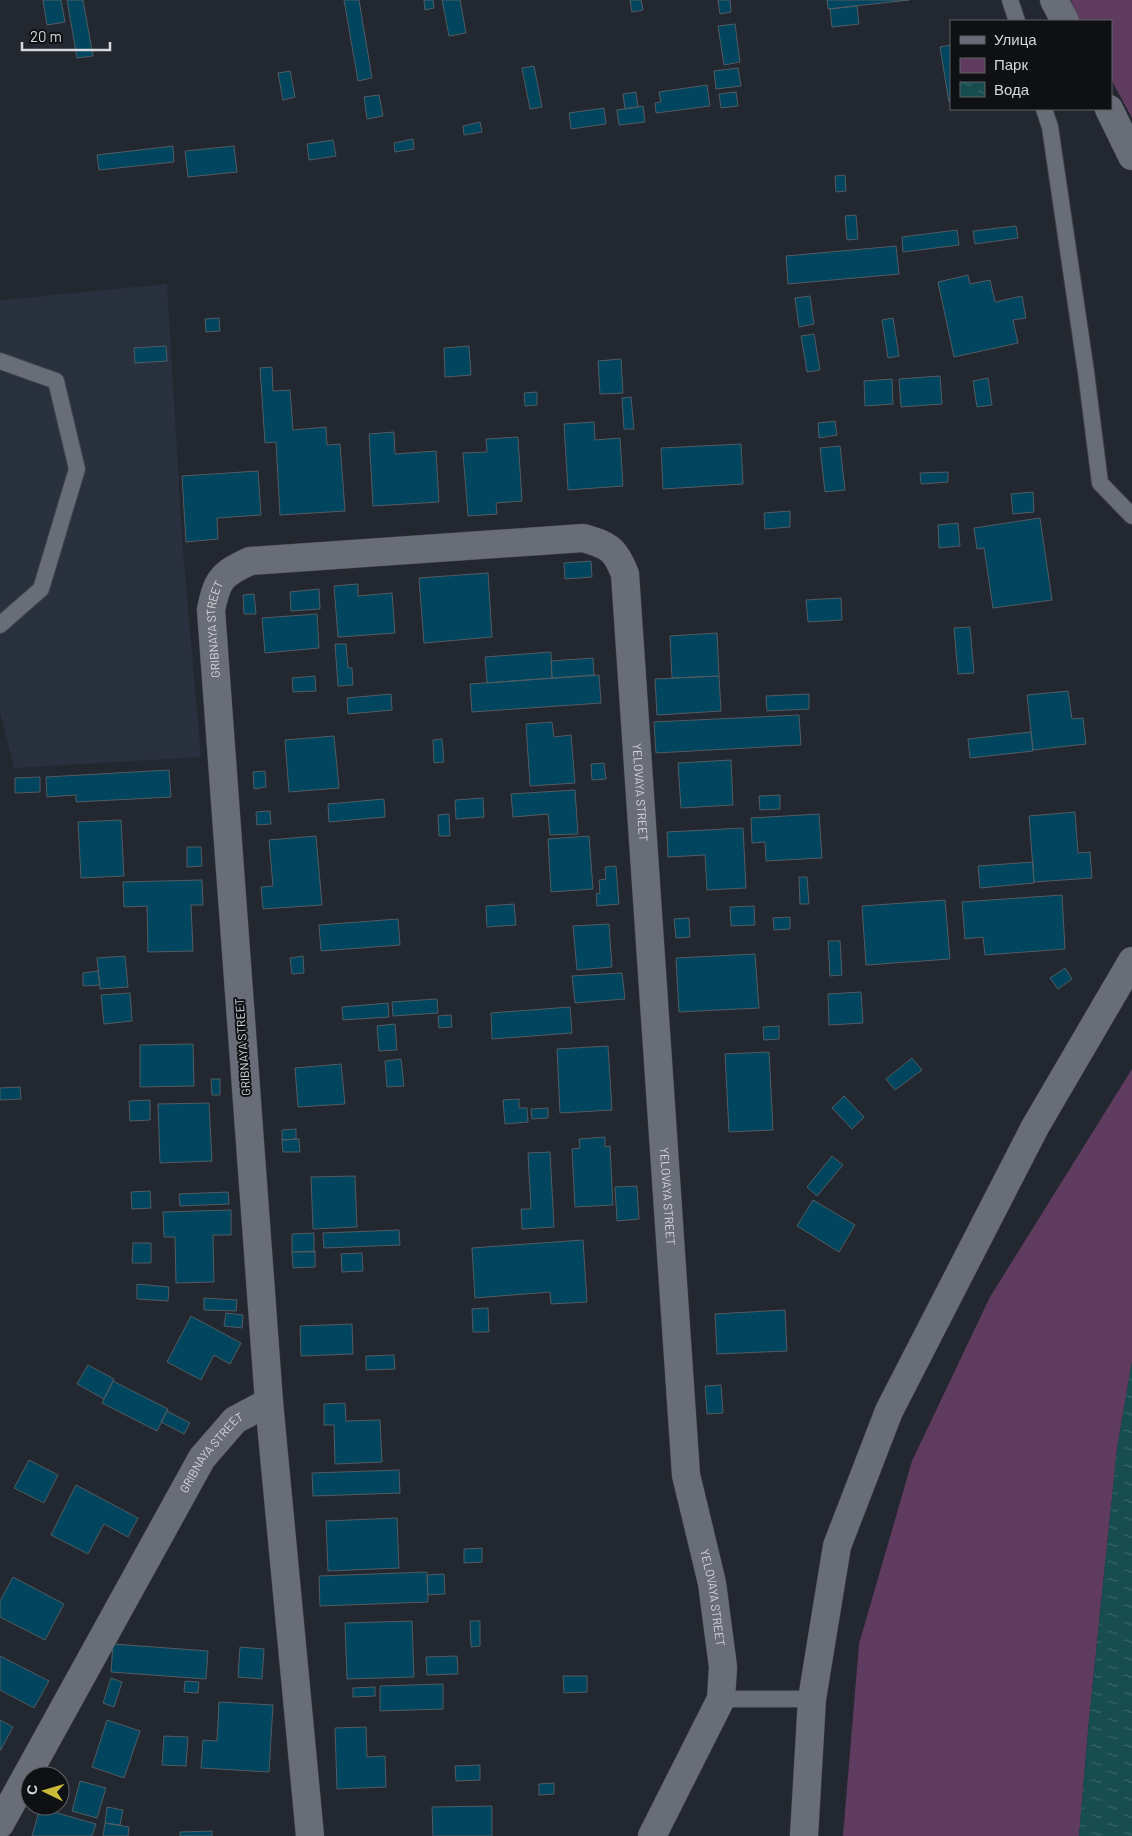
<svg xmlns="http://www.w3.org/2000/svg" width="1132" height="1836" viewBox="0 0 1132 1836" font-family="Barlow,sans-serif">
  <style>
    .built { fill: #2a313e }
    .green { fill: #5f3c5f }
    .water { fill: url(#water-ripples) }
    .building { fill: #01455e; stroke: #515c62 }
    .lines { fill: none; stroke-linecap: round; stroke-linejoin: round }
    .lane-casing { stroke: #40444b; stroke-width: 18 }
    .street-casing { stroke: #40444b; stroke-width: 29 }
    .lane { stroke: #686d77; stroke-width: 16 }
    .street { stroke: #686d77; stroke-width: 28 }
    .labels { text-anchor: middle; stroke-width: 4; stroke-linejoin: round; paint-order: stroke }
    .street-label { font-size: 12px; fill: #d5d8dd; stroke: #0e1014 }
  </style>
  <defs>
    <pattern id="water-ripples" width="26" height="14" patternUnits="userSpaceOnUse" patternTransform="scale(1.25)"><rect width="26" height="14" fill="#174d4f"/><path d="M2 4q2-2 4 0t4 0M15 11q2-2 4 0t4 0" fill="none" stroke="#386668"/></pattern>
  </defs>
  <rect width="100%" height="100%" fill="#232730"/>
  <!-- built -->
  <path class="built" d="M167 284 183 551 201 757 14 768 0 712V300Z"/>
  <!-- green -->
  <path class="green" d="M1071 0H1132V118L1111 79V21H1079Z
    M1132 1069V1361L1117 1449 1089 1720 1079 1836H843L859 1644 912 1461 990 1297Z"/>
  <!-- water -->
  <path class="water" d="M1132 1361V1836H1079L1089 1720 1117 1449Z"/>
  <!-- building -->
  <path class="building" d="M43 0H61L65 22 47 25Z
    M67 0H83L93 56 77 58Z
    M344 0H359L372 78 358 81Z
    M424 0H433L434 8 425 10Z
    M442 0H460L466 33 449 36Z
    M630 0H641L643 10 632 12Z
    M718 0H730L731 12 720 14Z
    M827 0H909L828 9Z
    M857 6 859 24 832 27 830 9Z
    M735 24 740 62 724 65 718 26Z
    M951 45V102H949L940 47Z
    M534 66 542 107 530 109 522 68Z
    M738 68 741 86 716 89 714 71Z
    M290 71 295 97 283 100 278 73Z
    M707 85 710 106 656 113 655 103 661 102 659 92Z
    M636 92 638 107 625 109 623 94Z
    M736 92 738 106 721 108 719 94Z
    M379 95 383 116 367 119 364 97Z
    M643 106 645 122 619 125 617 110Z
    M604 108 606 124 571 129 569 113Z
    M480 122 482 132 464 135 463 126Z
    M413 139 414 149 395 152 394 143Z
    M333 140 336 156 309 160 307 144Z
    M173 146 174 162 99 170 97 155Z
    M234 146 237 172 188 177 185 151Z
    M845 175 846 191 836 192 835 176Z
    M856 215 858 239 847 240 845 216Z
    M1016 226 1018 238 975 244 973 231Z
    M957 230 959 245 903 252 902 237Z
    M896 246 899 274 788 284 786 256Z
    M968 275 970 284 990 280 995 302 1022 296 1026 318 1013 320 1018 343 954 357 938 282Z
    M810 296 814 324 799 327 795 298Z
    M219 318 220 331 206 332 205 319Z
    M893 318 899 356 888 358 882 320Z
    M814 334 820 370 807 372 801 336Z
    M166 346 167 361 135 363 134 348Z
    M469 346 471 375 445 377 444 348Z
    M621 359 623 393 600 394 598 361Z
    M272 367 273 391 290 390 293 430 326 427 327 445 340 444 345 511 280 515 276 442 265 443 260 368Z
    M940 376 942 404 901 407 899 379Z
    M988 378 992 405 977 407 973 381Z
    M892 379 893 404 865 406 864 381Z
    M537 392V405L525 406 524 393Z
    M631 397 634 429H624L622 398Z
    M835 421 837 435 819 438 818 423Z
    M594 422 595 440 620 438 623 486 568 490 564 424Z
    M394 432 395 454 436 451 439 502 373 506 369 434Z
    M518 437 522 501 496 503 497 514 468 516 463 453 487 452 486 439Z
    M741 444 743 484 663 489 661 448Z
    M840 446 845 490 825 492 820 448Z
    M258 471 261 515 217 518 218 539 186 542 182 476Z
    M948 472V482L921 484 920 473Z
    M1033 492 1034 512 1013 514 1011 494Z
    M790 511V527L765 529 764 513Z
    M1040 518 1052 600 993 608 984 548 977 549 974 528Z
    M958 523 960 546 939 548 938 525Z
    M591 561 592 577 565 579 564 563Z
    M488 573 492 637 424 643 419 578Z
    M358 584V596L392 593 395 633 338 637 334 586Z
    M319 589 320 609 291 611 290 592Z
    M254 594 256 614H244L243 595Z
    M841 598 842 620 808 622 806 600Z
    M317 614 319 648 265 653 262 618Z
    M970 627 974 673 958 674 954 628Z
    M717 633 719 676 672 678 670 636Z
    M335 644H346L348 668H352L353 685 338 686Z
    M551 652 552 678 487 683 485 657Z
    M593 658 594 675 552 678 551 661Z
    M599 675 601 703 472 712 470 684Z
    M315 676 316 691 293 692 292 678Z
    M719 676 721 711 657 715 655 679Z
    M1068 691 1072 719 1083 718 1086 744 1033 750 1027 695Z
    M391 694 392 710 348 714 347 698Z
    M809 694V709L767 711 766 696Z
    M799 715 801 745 656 753 654 722Z
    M552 722 554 737 571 735 575 783 530 786 526 724Z
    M1031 732 1033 751 970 758 968 739Z
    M334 736 339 788 289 792 285 740Z
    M442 739 444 762 434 763 433 740Z
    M731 760 733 805 681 808 678 763Z
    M604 763 606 779 592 780 591 764Z
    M169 770 171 797 76 802V795L47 797 46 777Z
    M265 771 266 787 254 789 253 772Z
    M40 777V792L15 793V778Z
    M575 790 578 834 550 835 548 814 513 817 511 794Z
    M780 795V809L760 810 759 796Z
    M483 798 484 817 456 819 455 800Z
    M384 799 385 817 329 822 328 804Z
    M270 811 271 824 257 825 256 812Z
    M1075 812 1078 853 1090 852 1092 878 1034 882 1029 816Z
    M449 814 450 836H439L438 815Z
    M819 814 822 858 766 861 765 842 752 843 751 818Z
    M121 820 124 876 81 878 78 822Z
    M743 828 746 888 707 890 705 855 668 857 667 832Z
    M316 836 322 905 263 909 261 887 273 886 269 840Z
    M589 836 593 889 551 892 548 839Z
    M187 847H201L202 866 187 867Z
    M1033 862 1034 883 980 888 978 866Z
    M616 866 619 904 597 906 596 894 600 893 599 880 606 879 605 867Z
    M799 877H807L809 904H800Z
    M202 880 203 905H191L193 951 148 952 147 906 124 907 123 882Z
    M1062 895 1065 949 985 955 983 937 965 939 962 902Z
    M945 900 950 959 866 965 862 906Z
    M514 904 516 925 487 927 486 906Z
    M754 906 755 925 731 926 730 907Z
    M790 917V929L774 930 773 918Z
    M689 918 690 937 676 938 674 919Z
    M398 919 400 945 321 951 319 925Z
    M609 924 612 967 577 970 573 926Z
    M828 941H840L842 975 830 976Z
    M755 954 759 1008 679 1012 676 958Z
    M125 956 128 987 100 989 97 958Z
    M303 956 304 973 292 974 290 958Z
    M1065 968 1072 979 1058 989 1050 978Z
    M98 971 100 985 83 986V973Z
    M622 973 625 999 575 1003 572 976Z
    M861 992 863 1023 829 1025 828 994Z
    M130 993 132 1021 104 1024 101 995Z
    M437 999 438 1013 393 1016 392 1002Z
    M388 1003 389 1017 343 1020 342 1007Z
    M570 1007 572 1033 492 1039 491 1013Z
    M451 1015 452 1027 439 1028 438 1016Z
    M395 1024 397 1050 379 1051 377 1026Z
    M779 1026V1039L764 1040 763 1027Z
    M193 1044 194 1086 140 1087V1045Z
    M608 1046 612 1110 560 1113 557 1049Z
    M769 1052 773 1130 729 1132 725 1054Z
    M912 1058 922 1070 895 1090 886 1079Z
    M401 1059 404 1086 387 1087 385 1061Z
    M341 1064 345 1104 298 1107 295 1068Z
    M211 1079H220V1095H212Z
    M20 1087 21 1099 0 1100V1088Z
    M844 1096 864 1117 852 1129 832 1108Z
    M519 1099V1108H527L528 1122 505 1124 503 1100Z
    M150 1100V1120L130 1121 129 1101Z
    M209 1103 212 1161 160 1163 158 1104Z
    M548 1108V1118L532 1119 531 1109Z
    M296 1129V1139L282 1140V1130Z
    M605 1137V1147L610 1146 613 1205 575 1207 572 1149 580 1148 579 1139Z
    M299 1139 300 1152H283L282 1140Z
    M550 1152 554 1227 522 1229 521 1209H531L528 1153Z
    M832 1156 843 1165 817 1196 807 1187Z
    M355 1176 357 1227 313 1229 311 1177Z
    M637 1186 639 1219 617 1221 615 1187Z
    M150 1191 151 1208 132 1209 131 1192Z
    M228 1192 229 1204 180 1206 179 1194Z
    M813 1200 855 1225 839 1252 797 1226Z
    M231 1210V1235H213L214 1282 176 1283 175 1237H164L163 1212Z
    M399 1230 400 1245 324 1248 323 1233Z
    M314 1233V1252H292V1234Z
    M583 1240 587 1302 551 1304 550 1292 475 1298 472 1248Z
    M133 1243H151V1263H132Z
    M315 1251V1267L293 1268 292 1252Z
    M362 1253 363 1271 342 1272 341 1254Z
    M137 1284 169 1287 168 1301 137 1299Z
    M204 1298 237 1300 236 1311 204 1310Z
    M488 1308 489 1332H473L472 1309Z
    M785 1310 787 1351 717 1354 715 1314Z
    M226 1313 243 1315 242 1328 224 1326Z
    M191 1316 241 1343 230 1364 214 1355 201 1380 167 1362Z
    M352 1324 353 1354 301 1356 300 1326Z
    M394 1355 395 1369 366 1370V1356Z
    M88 1365 114 1379 104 1399 77 1384Z
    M113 1381 168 1409 157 1431 102 1403Z
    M721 1385 723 1413 707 1414 705 1386Z
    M345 1403 346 1421 380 1420 382 1462 335 1464 334 1425H324V1404Z
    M167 1411 190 1423 184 1434 161 1422Z
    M29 1460 58 1475 44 1503 14 1488Z
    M399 1470 400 1493 313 1496 312 1473Z
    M76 1485 138 1518 128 1537 104 1524 88 1554 51 1535Z
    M397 1518 399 1568 328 1571 326 1521Z
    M482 1548V1562L464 1563V1549Z
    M427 1572 428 1602 320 1606 319 1576Z
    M444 1574 445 1594 428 1595 427 1575Z
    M13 1577 64 1604 45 1640 0 1617V1601Z
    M412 1621 414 1677 347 1679 345 1623Z
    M470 1621H480V1646L471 1647Z
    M113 1644 208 1651 206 1679 111 1672Z
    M240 1647 264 1649 262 1679 238 1677Z
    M0 1656 49 1681 34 1708 0 1690Z
    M457 1656 458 1674 427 1675 426 1657Z
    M563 1676H587V1692L564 1693Z
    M111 1678 122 1682 114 1707 103 1703Z
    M185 1681 199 1682 198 1693 184 1692Z
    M443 1684V1709L380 1711V1686Z
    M375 1687V1696L353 1697V1688Z
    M219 1702 273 1705 269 1772 201 1768 203 1740 217 1741Z
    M0 1720 13 1727 0 1751Z
    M107 1720 140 1731 124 1778 92 1767Z
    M366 1727 367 1757 385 1756 386 1787 337 1789 335 1728Z
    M164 1736 188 1737 186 1766 162 1765Z
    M480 1765V1780L456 1781 455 1766Z
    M80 1781 106 1788 97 1818 72 1811Z
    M554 1783V1794L539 1795V1784Z
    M492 1806V1836H433L432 1807Z
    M107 1807 123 1810 120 1825 105 1823Z
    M40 1808 96 1824 92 1836H32Z
    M105 1823 129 1827 128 1836H103Z
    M212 1831V1836H180V1832Z"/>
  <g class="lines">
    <!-- lane casing -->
    <g class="lane-casing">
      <path id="lane" d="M1010 0 1017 21
        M1044 109 1050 127 1086 372 1100 483 1132 516
        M0 361 56 381 77 469 41 589 0 625
        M721 1699H812"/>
    </g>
    <!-- street casing -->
    <g class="street-casing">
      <g id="street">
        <path d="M1054 0 1065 21"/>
        <path d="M1109 109 1132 156"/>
        <path d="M269 1402 310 1836"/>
        <path id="s1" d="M0 1824 202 1458 235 1420 269 1402 211 610C217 579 222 574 250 561L583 538C608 545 615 548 625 574L686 1475 712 1583 723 1667 721 1699 652 1836"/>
        <path d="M804 1836 812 1699 837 1546 889 1411 1035 1127 1132 961"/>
      </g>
    </g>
    <!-- lane -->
    <use href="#lane" class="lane"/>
    <!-- street -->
    <use href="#street" class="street"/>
  </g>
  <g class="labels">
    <!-- street labels -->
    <g class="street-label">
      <text dy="4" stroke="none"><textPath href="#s1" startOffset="1282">GRIBNAYA STREET</textPath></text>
      <text dy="4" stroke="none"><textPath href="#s1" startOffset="1979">YELOVAYA STREET</textPath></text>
      <text transform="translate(243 1047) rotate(-94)" y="4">GRIBNAYA STREET</text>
      <text dy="4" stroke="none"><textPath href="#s1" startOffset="2384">YELOVAYA STREET</textPath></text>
      <text dy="4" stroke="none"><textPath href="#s1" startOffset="428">GRIBNAYA STREET</textPath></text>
      <text dy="4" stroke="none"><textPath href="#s1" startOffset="2789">YELOVAYA STREET</textPath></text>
    </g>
  </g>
  <!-- legend -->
  <rect x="950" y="20" width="162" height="90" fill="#0e1014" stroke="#5e6064"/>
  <rect x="960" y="36" width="25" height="8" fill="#686d77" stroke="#5e6064"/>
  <text x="994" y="45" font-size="15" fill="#d5d8dd">Улица</text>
  <rect x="960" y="58" width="25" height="15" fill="#5f3c5f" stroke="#5e6064"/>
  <text x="994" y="70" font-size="15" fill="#d5d8dd">Парк</text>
  <rect x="960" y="82" width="25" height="15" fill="url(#water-ripples)" stroke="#5e6064"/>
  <text x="994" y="95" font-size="15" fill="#d5d8dd">Вода</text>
  <!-- north arrow -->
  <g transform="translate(45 1791) rotate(275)"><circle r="24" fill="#0e1014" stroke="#5e6064"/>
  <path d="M0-4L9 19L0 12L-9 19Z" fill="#caba3a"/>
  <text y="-8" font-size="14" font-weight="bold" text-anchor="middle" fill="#d5d8dd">С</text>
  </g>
  <!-- scale -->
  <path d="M22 42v8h88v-8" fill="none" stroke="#d5d8dd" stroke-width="2.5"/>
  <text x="30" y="42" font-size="15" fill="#d5d8dd" stroke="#0e1014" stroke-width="4" paint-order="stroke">20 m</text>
</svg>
